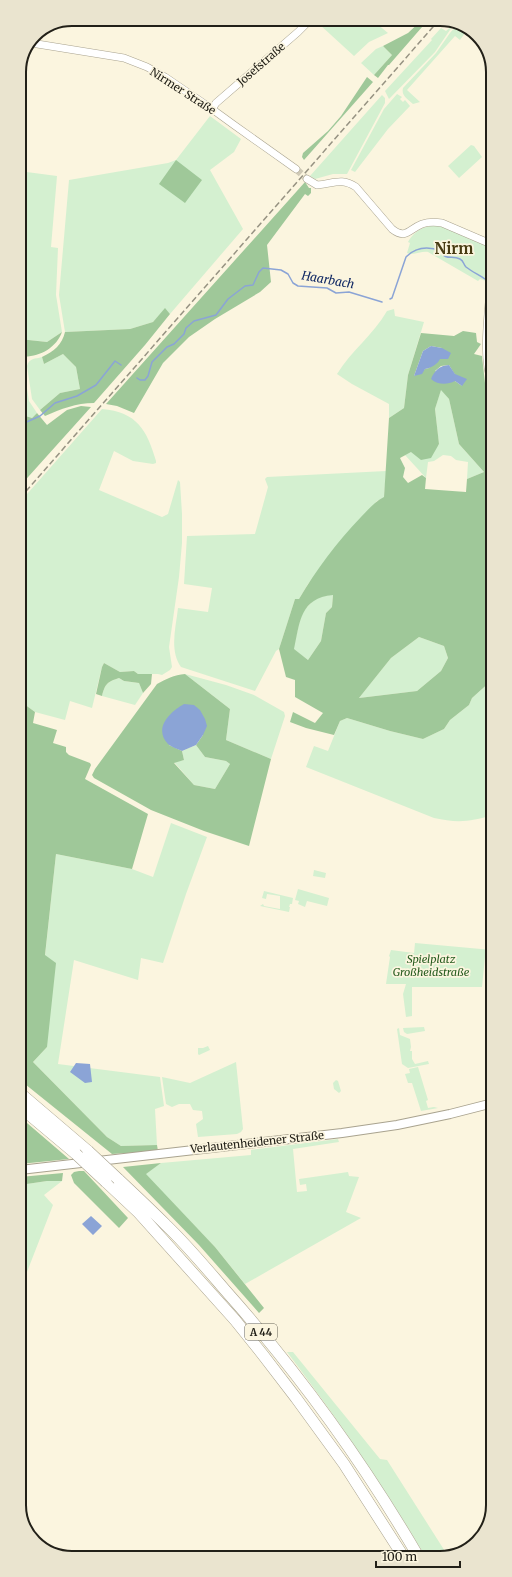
<svg xmlns="http://www.w3.org/2000/svg" width="512" height="1577" viewBox="0 0 512 1577" font-family="Merriweather,serif">
  <style>
    .green { fill: #d4f0d0 }
    .forest { fill: #9fc899; fill-rule: evenodd }
    .water { fill: #8ba4d6 }
    .lines { fill: none; stroke-linecap: round; stroke-linejoin: round }
    .stream { stroke: #8ba4d6; stroke-width: 1.5 }
    .tertiary-tunnel { stroke: #d0cab7; stroke-width: 7; stroke-dasharray: 7 3.5; stroke-linecap: butt }
    .tertiary-casing { stroke: #a9a38f; stroke-width: 8 }
    .secondary-casing { stroke: #a9a38f; stroke-width: 10 }
    .motorway-casing { stroke: #a9a38f; stroke-width: 12 }
    .tertiary { stroke: #fff; stroke-width: 7 }
    .secondary { stroke: #fff; stroke-width: 8 }
    .motorway { stroke: #fff; stroke-width: 11 }
    .rail { stroke: #969282; stroke-width: 1.5; stroke-dasharray: 6 3; stroke-linecap: butt }
    .motorway-bridge-casing { stroke: #a9a38f; stroke-width: 12; stroke-linecap: butt }
    .motorway-bridge { stroke: #fff; stroke-width: 11 }
    .labels { text-anchor: middle; stroke-width: 3.5; stroke-linejoin: round; paint-order: stroke }
    .shield { fill: #fbf5df; stroke: #636054; stroke-width: 1 }
    .shield-label { font-size: 10px; font-weight: bold; fill: #222018 }
    .street-label { font-size: 11px; fill: #222018; stroke: #fbf5df }
    .park-label { font-size: 11px; font-style: italic; fill: #255b1e; stroke: #fbf5df }
    .water-label { font-size: 12px; font-style: italic; fill: #112964; stroke: #fbf5df }
    .district-label { font-size: 15px; font-weight: bold; fill: #473b12; stroke: #fbf5df }
    .rim { fill: none; stroke: #222018; stroke-width: 2 }
  </style>
  <rect width="100%" height="100%" fill="#fbf5df"/>
  <!-- green -->
  <path class="green" d="M323 19H371L388 33 369 42 354 56 319 24Z
    M454 24 435 52 389 99 385 91 432 40 431 39 441 28 446 31Z
    M456 26 465 33 460 40 455 36 407 90 420 102 413 104C408 99 401 96 403 88L436 53 450 33Z
    M383 46 392 55 374 75 361 63 376 49Z
    M397 94 402 97 400 99 403 102 405 100 410 106 388 129 355 172 351 170 384 109Z
    M382 95 385 98V103L347 174H333L315 179 310 176Z
    M210 116 241 139 234 152 210 170 243 229 170 314 165 309 153 322 130 329 65 332 59 295 69 180 168 163 176 160Z
    M471 145 474 146 482 157 459 178 448 166Z
    M19 171 57 176 51 247 58 248 56 295 62 332 47 342 19 339Z
    M430 226H441L491 248V262L486 281 480 279 478 281 428 252C421 251 413 256 407 253L410 243 408 242C413 233 420 228 430 226Z
    M394 309 395 316 424 322 408 375 404 408 389 418V404L352 384 337 374C351 351 373 335 387 311Z
    M63 354 76 367 80 389 60 393 40 410 32 399 27 366C29 358 35 359 42 357L44 364Z
    M19 360 23 364 29 401 37 413 32 418 19 414Z
    M441 389 449 399 459 444 484 472 467 479 468 462 456 460 451 456 443 455 434 461 428 462 426 478 405 455 411 452 439 445 435 409Z
    M102 409C137 412 147 430 156 461V463L153 464 133 461 114 451 99 490 162 517 168 514 178 480 180 482 182 514V543L179 577 169 647 172 667 170 670 162 675 158 674H138L134 671 120 672 104 663 102 667 92 708 70 701 65 720 35 712 20 701V502Z
    M386 471 384 498 377 501 308 584 299 599H295L279 649 276 651 255 691 181 667C169 650 176 627 178 608L208 612 212 588 184 584 187 536 255 534 268 487 265 479 267 477Z
    M333 594 332 607 326 613 321 641 308 660 293 649 302 612 316 598Z
    M419 637 444 646 448 658 441 671 417 691 359 698 391 658Z
    M185 674 226 685 254 695 284 712 285 716 271 759 226 740 230 709Z
    M119 678 124 681 139 683 143 693 135 705 102 696C105 684 107 682 119 678Z
    M492 680V815C471 822 456 823 434 818L306 767 314 746 328 751 340 721 347 718 390 731 423 739 444 729 450 720 469 705 472 698Z
    M196 745 205 757 226 761 230 764 215 789 194 785 174 762 184 760 182 751Z
    M171 823 207 837 186 894 163 963 141 958 138 980 74 960 58 1064 160 1077 164 1106 155 1109 157 1145 121 1146 107 1137 33 1062 47 1047 45 956 56 854 132 869 153 877Z
    M314 870 326 873 325 878 313 876Z
    M298 889 329 898 327 906 307 901 305 907 298 904 299 901 295 900Z
    M264 891 293 898 292 904H290L289 907H290L289 912 260 906 263 904 264 906 280 909V896L267 894 266 899 262 898Z
    M415 943 492 950V957H485L482 987H412V1016L406 1017 403 994 406 984H386L390 957 389 956 391 950 414 953Z
    M424 1027 425 1031 407 1034 404 1032 403 1028Z
    M399 1028 400 1035 410 1039 411 1047 410 1051H412V1059L415 1064 428 1061 429 1064 408 1068 402 1064 397 1029Z
    M208 1046 210 1050 199 1055 198 1054V1048H203Z
    M236 1062 243 1129 241 1132 237 1134 198 1137 196 1124 203 1119 202 1111 193 1110 190 1104H179L172 1107 166 1104 162 1077 190 1083Z
    M418 1067 428 1100 426 1101 428 1108 434 1107 438 1108 421 1111 412 1083H408L405 1074 410 1073 409 1069Z
    M336 1080 338 1081 341 1091 339 1093 334 1089 333 1083Z
    M338 1139 339 1142 293 1149 297 1192 307 1191 306 1184 300 1185 299 1179 348 1172 349 1176 359 1177 346 1212 361 1218 245 1284 215 1247 145 1174 161 1163 251 1155V1150Z
    M47 1181H62L44 1195 53 1205 20 1290V1185Z
    M287 1352H293L380 1459 387 1460 448 1556H425C383 1485 337 1418 287 1352Z"/>
  <!-- forest -->
  <path class="forest" d="M423 19H429L389 65H388L378 78 374 75 392 55 383 46 408 33Z
    M367 77 373 82 304 160 302 157 303 153 328 131 341 116Z
    M176 160 202 180 185 203 159 184Z
    M305 182 309 188H311V193L308 196 305 194 267 245 271 282 260 292 215 319 189 337 163 363 134 413 117 406 106 404Z
    M165 308 170 314 145 345 94 403C76 403 61 409 45 416L40 410 60 393 80 389 76 367 63 354 44 364 42 357C54 351 62 345 65 332L130 329 153 322Z
    M463 331 476 333 477 342 481 344 474 354 482 356 485 383 492 396V680L472 698 469 705 450 720 444 729 423 739 390 731 347 718 340 721 334 735 306 728 290 722 293 712 315 723 323 713 295 697V680L286 677 279 649 295 599H299C316 570 337 542 361 517 368 510 374 502 384 497L389 418 404 408 408 375 421 333 454 336ZM431 346 442 348 429 368 425 369 414 376 423 351ZM449 365 462 386 455 381 435 371 441 366ZM441 390 449 399 459 444 484 472 467 479 466 492 425 489 426 478 422 475 408 483 403 477 405 468 400 458 411 452 421 460 431 458 439 444 435 409ZM333 595 332 607 326 613 321 641 308 660 294 649C300 622 300 598 333 595ZM419 637 444 646 448 658 441 671 417 691 359 698 391 658Z
    M62 332C56 349 36 359 19 356V339L47 342Z
    M81 406 91 407 20 486 19 414 32 418 37 413 47 425 67 410Z
    M104 663 120 672 134 671 138 674H152L151 684 143 693 139 683 124 681 119 678C107 682 105 684 102 696L96 694 102 667Z
    M185 674 230 709 226 740 271 759 249 846 204 831 151 810 94 778 92 775 95 769 157 684C166 679 174 675 185 674ZM203 735 196 745 205 757 226 761 230 764 215 789 194 785 174 763 184 760 182 751 169 745Z
    M20 701 35 712 33 723 57 730 53 743 66 747V752L69 755 90 763 91 765 85 779 148 814 132 869 56 854 45 955 56 963 47 1047 33 1062 107 1137 121 1146 157 1145 158 1151 112 1154 20 1080Z
    M20 1117 69 1159 20 1164Z
    M161 1163 146 1174 215 1247 264 1308 259 1313 199 1245 123 1167Z
    M79 1171H84L128 1218 119 1228 74 1183 71 1175 74 1172Z
    M63 1173 62 1181H47L20 1185V1177Z"/>
  <!-- water -->
  <path class="water" d="M431 346 442 348 451 353 448 359H440C438 364 431 368 425 369L422 374 414 376 423 351Z
    M449 365 455 374 467 379 462 386 455 381C447 385 438 385 431 379 435 370 439 366 449 365Z
    M184 704 194 705 200 710 205 719 207 726 203 735 196 745 182 751C178 749 171 747 168 744 153 728 170 712 184 704Z
    M76 1063 90 1064 92 1082 85 1083 70 1072Z
    M91 1216 102 1226 93 1235 82 1224Z"/>
  <g class="lines">
    <!-- stream -->
    <path class="stream" d="M390 299 392 298 406 257C416 247 428 246 441 251 445 261 452 255 460 259 464 261 463 264 466 267 471 271 479 275 485 279
      M137 378 140 380H145L148 376 152 362 167 347 174 344 184 334 186 328 194 321 216 315 228 299 245 286 253 285 259 272 263 268 281 270 288 274 293 283 298 286 327 288 336 293 349 292 382 302
      M20 425 40 416 55 403 77 396 96 385 115 361 121 365"/>
    <!-- tertiary-tunnel -->
    <path class="tertiary-tunnel" d="M296 169 307 179"/>
    <!-- tertiary casing -->
    <g class="tertiary-casing">
      <path id="tertiary" d="M31 43 124 58 147 67 165 77 212 109 234 125 296 169
        M212 109 216 103 298 32 311 19
        M307 179 317 185C333 184 341 177 356 187L392 229C406 240 409 229 422 224 428 222 435 222 442 223L491 244
        M492 283 490 290C488 319 482 357 492 384"/>
    </g>
    <!-- secondary casing -->
    <g class="secondary-casing">
      <path id="secondary" d="M20 1170 342 1133 397 1125 450 1114 493 1103"/>
    </g>
    <!-- motorway casing -->
    <g class="motorway-casing">
      <path id="motorway" d="M20 1093 88 1151
        M20 1107 76 1154
        M118 1179C134 1194 150 1209 166 1225 187 1245 206 1268 225 1290 298 1372 363 1462 418 1556
        M106 1182 139 1213 235 1320 263 1355 296 1398 344 1464 403 1556"/>
    </g>
    <!-- tertiary -->
    <use href="#tertiary" class="tertiary"/>
    <!-- secondary -->
    <use href="#secondary" class="secondary"/>
    <!-- motorway -->
    <use href="#motorway" class="motorway"/>
    <!-- rail -->
    <path class="rail" d="M20 498 440 19"/>
    <!-- motorway-bridge casing -->
    <g class="motorway-bridge-casing">
      <path id="motorway-bridge" d="M88 1151 118 1179
        M76 1154 106 1182"/>
    </g>
    <!-- motorway-bridge -->
    <use href="#motorway-bridge" class="motorway-bridge"/>
  </g>
  <g class="labels">
    <!-- shield labels -->
    <rect class="shield" x="245" y="1324" width="32" height="16" rx="3"/>
    <g class="shield-label">
      <text x="261" y="1336">A 44</text>
    </g>
    <!-- street labels -->
    <g class="street-label">
      <text transform="translate(261 64) rotate(-41)" y="4">Josefstraße</text>
      <text transform="translate(183 91) rotate(33)" y="4">Nirmer Straße</text>
      <text transform="translate(257 1142) rotate(-6)" y="4">Verlautenheidener Straße</text>
    </g>
    <!-- park labels -->
    <g class="park-label">
      <text x="431" y="963">Spielplatz<tspan x="431" dy="13">Großheidstraße</tspan></text>
    </g>
    <!-- water labels -->
    <g class="water-label">
      <text transform="translate(328 280) rotate(10)" y="4">Haarbach</text>
    </g>
    <!-- district labels -->
    <g class="district-label">
      <text x="454" y="254">Nirm</text>
    </g>
  </g>
  <!-- crop -->
  <path d="M0 0H512V1577H0ZM72 26H440A46 46 0 0 1 486 72V1505A46 46 0 0 1 440 1551H72A46 46 0 0 1 26 1505V72A46 46 0 0 1 72 26Z" fill="#eae4cf" fill-rule="evenodd"/>
  <path class="rim" d="M72 26H440A46 46 0 0 1 486 72V1505A46 46 0 0 1 440 1551H72A46 46 0 0 1 26 1505V72A46 46 0 0 1 72 26Z"/>
  <!-- scale -->
  <path d="M376 1561v6h84v-6" fill="none" stroke="#222018" stroke-width="2"/>
  <text x="382" y="1561" font-size="12" fill="#222018" stroke="#fbf5df" stroke-width="3" paint-order="stroke">100 m</text>
</svg>
